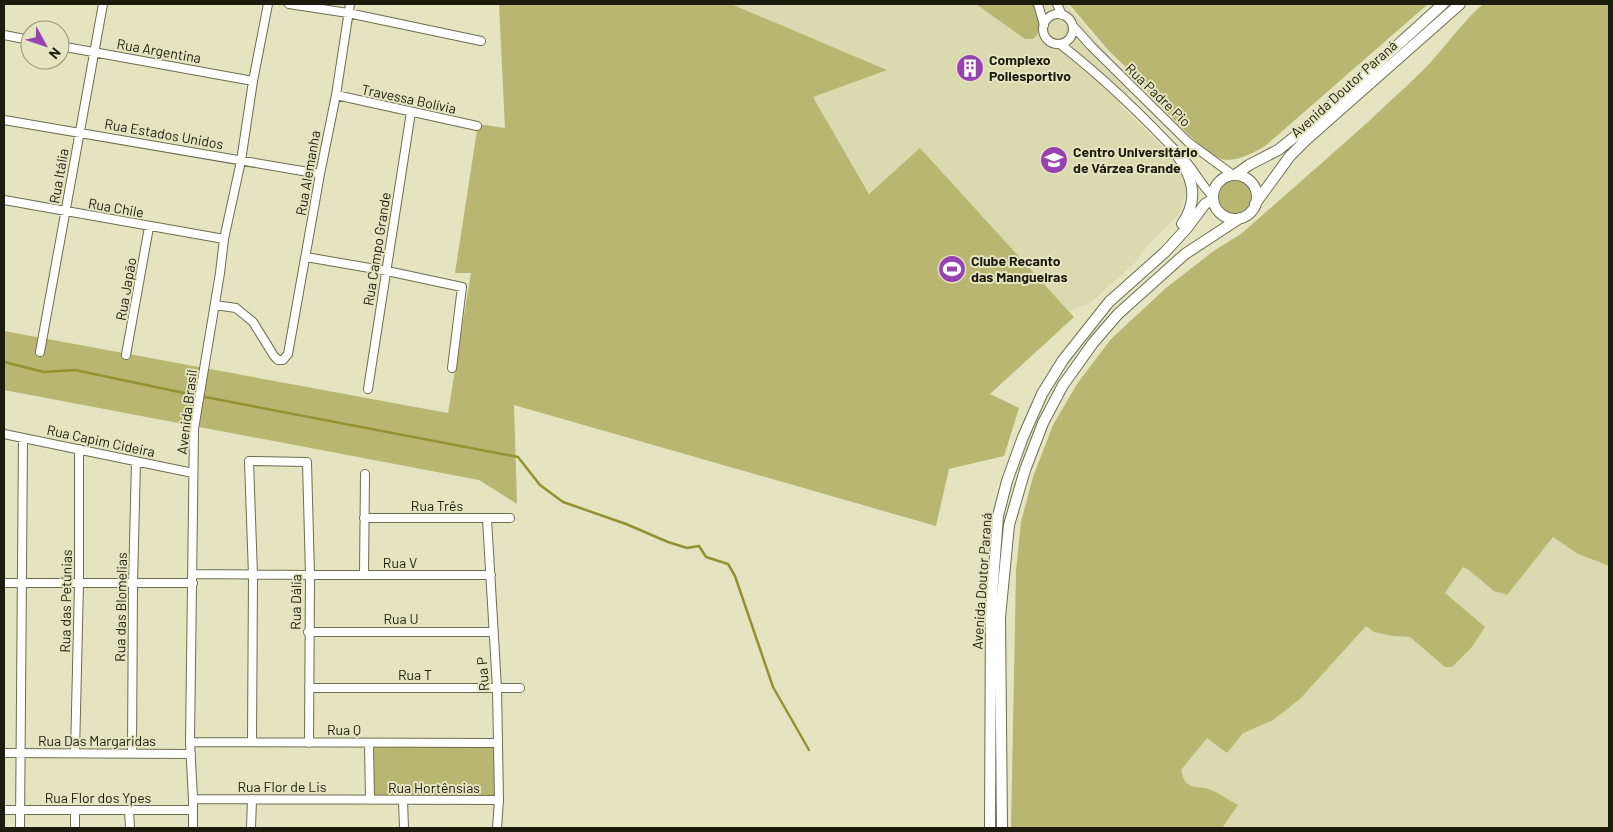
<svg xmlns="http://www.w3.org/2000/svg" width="1613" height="832" viewBox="0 0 1613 832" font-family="Barlow,sans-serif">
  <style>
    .built { fill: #dad9b0 }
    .green { fill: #b8b670 }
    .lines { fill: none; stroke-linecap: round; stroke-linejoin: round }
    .stream { stroke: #959131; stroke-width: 2.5 }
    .minor-casing { stroke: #6e6e4f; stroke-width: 10 }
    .major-casing { stroke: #6e6e4f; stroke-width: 12 }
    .minor { stroke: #fff; stroke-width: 8 }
    .major { stroke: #fff; stroke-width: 10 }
    .labels { text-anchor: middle; stroke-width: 4; stroke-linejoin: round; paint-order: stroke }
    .street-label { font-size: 14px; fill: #1b1b0e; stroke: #e4e4c1 }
    .poi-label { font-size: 14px; font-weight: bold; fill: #1b1b0e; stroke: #e4e4c1; text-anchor: start }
  </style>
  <rect width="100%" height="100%" fill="#e4e4c1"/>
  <!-- built -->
  <path class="built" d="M731 4H1066L1110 57 1138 84 1119 104 1180 164 1186 192 1179 214 1146 247 1138 260 1090 303 1069 311 920 148 870 194 813 97 886 69Z
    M1609 394V828H1040Z"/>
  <!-- green -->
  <path class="green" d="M499 4H731L887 70 813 97 869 194 920 148 1074 317 990 394 1019 408 1004 456 949 469 936 526 514 405 517 504 479 480 4 390V331L448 413 471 273H455L478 124 505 128Z
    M976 4H1036C1039 16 1044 30 1033 39H1025Z
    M1069 4H1428L1265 146C1251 154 1234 164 1218 158 1203 153 1161 105 1147 92L1149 89 1109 51Z
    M1483 4H1609V564L1607 565 1578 554 1553 537 1507 595 1494 591 1469 570 1463 567 1445 593 1485 627 1471 648 1452 667H1445L1410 637 1393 636 1374 632 1366 626 1300 699 1273 720 1243 733 1227 753 1207 738 1181 770C1186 794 1198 783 1213 791 1222 795 1230 801 1238 805L1222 828H1011L1016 571 1021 522 1033 477 1053 425 1077 384 1111 339 1166 288 1215 250 1241 234C1303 179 1366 126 1424 69 1445 48 1461 23 1483 4Z
    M1219 197a16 16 0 1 1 32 0a16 16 0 1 1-32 0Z
    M497 745 496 796H372V746Z"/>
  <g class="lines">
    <!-- stream -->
    <path class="stream" d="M4 362 44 372 75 370 184 393 518 457 540 485 563 502 626 524 668 542 687 548 699 546 706 557 728 564 735 576 773 687 809 750"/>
    <!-- minor casing -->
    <g class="minor-casing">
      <path id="minor" d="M289 4 348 13 481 41
        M1038 4 1044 25
        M1057 4 1062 15
        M1043 29a15 15 0 1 1 30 0a15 15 0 1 1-30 0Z
        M1073 26 1091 46 1188 142 1233 175
        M4 35 30 40
        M1060 44C1104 78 1149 122 1187 163 1196 173 1202 187 1213 196
        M60 46 253 81
        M336 95 477 126
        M4 120 320 174
        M4 200 224 239
        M306 257 387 271 462 287 452 368
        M215 305 236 308 253 322 274 356 278 360H283L288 354 320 174 336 95 350 4
        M40 352 103 4
        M126 355 149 227
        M368 389 411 112
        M4 434 193 473
        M364 518H510
        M487 519 497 688 499 800 497 828
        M193 574 310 575H491
        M364 575 365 474
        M4 583H193
        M308 632H493
        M309 688H520
        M190 742 498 743
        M252 742 253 575 249 461 307 462 310 575 309 743
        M369 743 370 800
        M4 753 191 754
        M75 753 79 584V449
        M132 753 133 584 136 461
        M193 799 499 800
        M403 801 404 828
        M4 810H193
        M129 810 130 828
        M20 828 23 438
        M75 828V810
        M193 828V799L190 742 194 429 220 273 224 239 241 161 253 81 268 4
        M251 828 252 799"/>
    </g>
    <!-- major casing -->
    <g class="major-casing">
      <path id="major" d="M1174 150C1191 174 1201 197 1182 224
        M1235 175 1249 165 1278 150 1307 127 1443 4
        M1213 197a22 22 0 1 1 44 0a22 22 0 1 1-44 0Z
        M1255 204 1290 156 1306 140 1460 4
        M990 828 991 609 998 516 1007 481 1023 437 1042 394 1063 360 1109 302 1165 252 1187 228 1205 204 1213 199
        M1002 828 1000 617 1009 525 1025 470 1043 423 1063 385 1093 343 1118 314 1185 254 1240 218"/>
    </g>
    <!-- minor -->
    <use href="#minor" class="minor"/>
    <!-- major -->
    <use href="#major" class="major"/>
  </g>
  <!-- icons -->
  <defs>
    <g id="building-disc" transform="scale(1.4375)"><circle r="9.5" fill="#9643b1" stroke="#e4e4c1"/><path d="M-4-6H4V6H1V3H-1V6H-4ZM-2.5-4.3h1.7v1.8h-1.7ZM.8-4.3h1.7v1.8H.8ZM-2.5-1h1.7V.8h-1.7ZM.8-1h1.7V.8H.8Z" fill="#fff"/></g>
    <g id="university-disc" transform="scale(1.4375)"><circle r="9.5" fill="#9643b1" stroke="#e4e4c1"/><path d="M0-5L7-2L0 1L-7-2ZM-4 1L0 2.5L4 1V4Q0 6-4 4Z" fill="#fff"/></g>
    <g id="stadium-disc" transform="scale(1.4375)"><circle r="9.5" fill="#9643b1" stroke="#e4e4c1"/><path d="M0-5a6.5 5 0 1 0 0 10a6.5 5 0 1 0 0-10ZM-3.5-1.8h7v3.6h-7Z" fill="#fff"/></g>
  </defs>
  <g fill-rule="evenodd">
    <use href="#building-disc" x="970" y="68"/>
    <use href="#university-disc" x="1054" y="160"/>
    <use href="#stadium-disc" x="952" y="269"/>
  </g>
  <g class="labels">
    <!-- street labels -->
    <g class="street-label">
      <text transform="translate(159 51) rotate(10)" y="5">Rua Argentina</text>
      <text transform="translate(1344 89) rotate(-42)" y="5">Avenida Doutor Paraná</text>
      <text transform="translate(1158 95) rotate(44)" y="5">Rua Padre Pio</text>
      <text transform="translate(409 99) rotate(12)" y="5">Travessa Bolívia</text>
      <text transform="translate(164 134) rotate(10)" y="5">Rua Estados Unidos</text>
      <text transform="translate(308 173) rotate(-80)" y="5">Rua Alemanha</text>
      <text transform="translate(59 176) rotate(-80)" y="5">Rua Itália</text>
      <text transform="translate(116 208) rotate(10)" y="5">Rua Chile</text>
      <text transform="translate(377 249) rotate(-81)" y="5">Rua Campo Grande</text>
      <text transform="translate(126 289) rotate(-80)" y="5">Rua Japão</text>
      <text transform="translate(187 412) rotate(-83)" y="5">Avenida Brasil</text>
      <text transform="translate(101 441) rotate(12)" y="5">Rua Capim Cideira</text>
      <text x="437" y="511">Rua Três</text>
      <text x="400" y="568">Rua V</text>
      <text transform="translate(982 581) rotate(-86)" y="5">Avenida Doutor Paraná</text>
      <text transform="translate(66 601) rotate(-89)" y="5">Rua das Petúnias</text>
      <text transform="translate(296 602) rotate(-89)" y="5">Rua Dália</text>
      <text transform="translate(121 607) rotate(-89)" y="5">Rua das Blomelias</text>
      <text x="401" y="624">Rua U</text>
      <text transform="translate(483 674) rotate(-94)" y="5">Rua P</text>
      <text x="415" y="680">Rua T</text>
      <text x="344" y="735">Rua Q</text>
      <text x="97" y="746">Rua Das Margaridas</text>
      <text x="282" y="792">Rua Flor de Lis</text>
      <text x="434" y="793">Rua Hortênsias</text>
      <text x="98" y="803">Rua Flor dos Ypes</text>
    </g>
    <!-- poi labels -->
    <g class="poi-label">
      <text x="989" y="65">Complexo<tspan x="989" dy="16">Poliesportivo</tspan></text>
      <text x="1073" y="157">Centro Universitário<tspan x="1073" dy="16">de Várzea Grande</tspan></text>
      <text x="971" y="266">Clube Recanto<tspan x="971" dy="16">das Mangueiras</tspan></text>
    </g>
  </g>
  <!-- border -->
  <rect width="1613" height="832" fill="none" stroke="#1b1b0e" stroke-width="10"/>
  <!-- north arrow -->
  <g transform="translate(45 45) rotate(130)"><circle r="24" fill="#e4e4c1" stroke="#949479"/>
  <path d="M0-4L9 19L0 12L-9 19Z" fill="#9643b1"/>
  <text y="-8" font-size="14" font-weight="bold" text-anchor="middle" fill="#1b1b0e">N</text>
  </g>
</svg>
